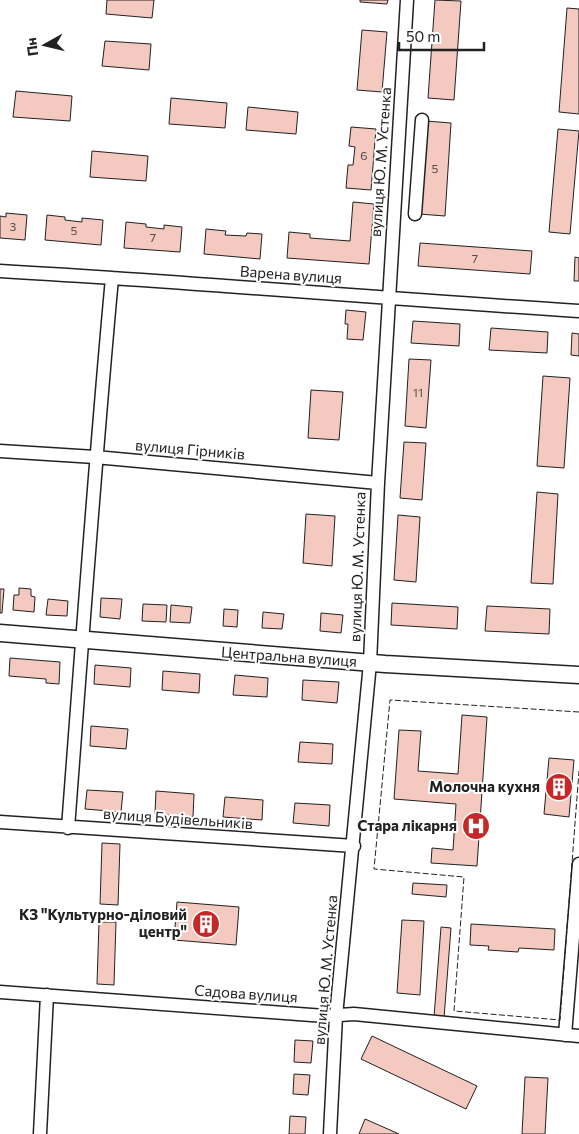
<svg xmlns="http://www.w3.org/2000/svg" width="579" height="1134" viewBox="0 0 579 1134" font-family="Commissioner,sans-serif">
  <style>
    .building { fill: #f3c9c0; stroke: #222 }
    .lines { fill: none; stroke-linecap: round; stroke-linejoin: round }
    .minor-casing { stroke: #222; stroke-width: 15 }
    .major-casing { stroke: #222; stroke-width: 19 }
    .minor { stroke: #fff; stroke-width: 12 }
    .major { stroke: #fff; stroke-width: 16 }
    .fence { stroke: #222; stroke-width: 1; stroke-dasharray: 6 2.5; stroke-linecap: butt }
    .labels { text-anchor: middle; stroke-width: 4; stroke-linejoin: round; paint-order: stroke }
    .number-label { font-size: 12px; fill: #564c4a }
    .street-label { font-size: 15px; fill: #222; stroke: #fff }
    .poi-label { font-size: 15px; font-weight: bold; fill: #222; stroke: #fff; text-anchor: end }
  </style>
  <rect width="100%" height="100%" fill="#fff"/>
  <!-- building -->
  <path class="building" d="M107 0H154L152 18 106 14Z
    M360 0H388L387 4 360 2Z
    M435 0 461 1 454 100 428 98Z
    M567 8 579 9V114L559 112Z
    M362 30 387 32 382 92 357 90Z
    M105 41 151 44 149 70 102 66Z
    M16 91 72 96 70 121 13 117Z
    M171 98 227 103 225 128 169 124Z
    M248 107 298 112 296 134 246 130Z
    M426 121 451 123 445 216 419 214Z
    M351 127 376 129 371 190 346 188 348 165H353L355 147 349 146Z
    M558 129 579 131 570 234 549 232Z
    M92 151 148 156 146 181 90 177Z
    M353 202 374 204 369 264 287 258 289 232 310 234V238L350 241Z
    M6 213 27 215 25 240 0 238V216L6 217Z
    M47 215 65 217V220L82 222V218L103 220 101 245 45 240Z
    M126 222 146 224V227L164 229V225L182 227 180 252 124 248Z
    M206 229 226 231 225 235 246 236 247 233 262 234 260 259 204 254Z
    M420 243 532 251 530 274 418 266Z
    M575 257 579 258V281H574Z
    M346 310 366 312 363 340 347 339 348 324H345Z
    M413 321 460 324 459 346 411 343Z
    M491 328 548 332 547 353 489 350Z
    M572 333 579 334V356L571 355Z
    M409 359 431 360 426 428 405 426Z
    M543 376 570 378 564 468 537 466Z
    M311 390 343 392 339 440 308 438Z
    M404 442 426 443 422 500 400 498Z
    M537 492 558 494 553 584 531 583Z
    M306 514 335 516 332 566 303 563Z
    M398 515 420 517 416 582 394 580Z
    M19 588 31 589V596L35 597 34 612 13 610 14 595H19Z
    M0 589H4L2 613H0Z
    M101 598 122 599 120 619 100 617Z
    M48 599 68 601 67 616 46 615Z
    M392 603 458 607 457 629 391 625Z
    M143 604 167 605 166 622 142 621Z
    M171 605 192 607 190 623 170 622Z
    M487 606 550 609 549 634 485 631Z
    M224 609 238 610 237 627 223 626Z
    M263 612 284 614 282 629 262 628Z
    M321 613 343 615 341 633 320 631Z
    M10 658 60 662 59 684 46 683V679L9 676Z
    M95 665 131 668 130 687 94 684Z
    M163 671 200 674 199 693 162 690Z
    M235 675 268 678 267 697 233 695Z
    M303 680 339 682 337 703 302 700Z
    M462 715 487 717 477 866 431 863 432 848 453 850 456 804 394 799 399 730 421 731 418 771 458 774Z
    M91 726 128 729 126 749 90 746Z
    M300 742 333 744 332 764 298 762Z
    M549 758 574 760 569 817 544 814Z
    M87 790 123 792 121 812 85 809Z
    M156 791 194 794 193 817 155 814Z
    M225 797 263 800 262 820 223 817Z
    M295 803 330 805 329 826 293 823Z
    M102 843 120 844 118 905 100 904Z
    M413 883 447 885 446 897 412 894Z
    M177 902 239 907 236 945 174 940Z
    M402 920 424 921 420 995 397 993Z
    M99 922H116L114 985 97 984Z
    M471 924 555 929 554 950 519 948 518 952 488 950 489 946 470 945Z
    M441 927 451 928 444 1018 434 1017Z
    M372 1036 477 1086 466 1109 361 1059Z
    M295 1040 313 1041 311 1063 294 1062Z
    M294 1074 310 1075 308 1095 293 1094Z
    M525 1077 548 1078 545 1134H522Z
    M290 1116 306 1117 305 1134H289Z
    M365 1119 399 1134H359Z"/>
  <g class="lines">
    <!-- minor casing -->
    <g class="minor-casing">
      <path id="minor" d="M415 214 422 120
        M0 271C193 282 386 299 579 311
        M0 451 95 457 378 483
        M0 822 354 846
        M68 828C82 644 95 461 112 278
        M0 992 325 1016 354 1014 579 1036
        M565 1035 579 864
        M40 1134 47 995
        M330 1134 336 1016 370 663 378 483 407 0"/>
    </g>
    <!-- major casing -->
    <g class="major-casing">
      <path id="major" d="M0 633 385 664 579 675"/>
    </g>
    <!-- minor -->
    <use href="#minor" class="minor"/>
    <!-- major -->
    <use href="#major" class="major"/>
    <!-- fence -->
    <path class="fence" d="M579 712 390 700 374 869 464 877 454 1011 560 1020 579 771"/>
  </g>
  <!-- icons -->
  <defs>
    <g id="building-disc" transform="scale(1.4375)"><circle r="9.5" fill="#c62828" stroke="#fff"/><path d="M-4-6H4V6H1V3H-1V6H-4ZM-2.5-4.3h1.7v1.8h-1.7ZM.8-4.3h1.7v1.8H.8ZM-2.5-1h1.7V.8h-1.7ZM.8-1h1.7V.8H.8Z" fill="#fff"/></g>
    <g id="hospital-disc" transform="scale(1.4375)"><circle r="9.5" fill="#c62828" stroke="#fff"/><path d="M-5-5h3v3.5h4V-5h3V5h-3V1.5h-4V5h-3Z" fill="#fff"/></g>
  </defs>
  <g fill-rule="evenodd">
    <use href="#building-disc" x="559" y="787"/>
    <use href="#hospital-disc" x="476" y="826"/>
    <use href="#building-disc" x="206" y="924"/>
  </g>
  <g class="labels">
    <!-- number labels -->
    <g class="number-label">
      <text x="364" y="160">6</text>
      <text x="435" y="173">5</text>
      <text x="13" y="231">3</text>
      <text x="74" y="235">5</text>
      <text x="153" y="242">7</text>
      <text x="475" y="263">7</text>
      <text x="418" y="397">11</text>
    </g>
    <!-- street labels -->
    <g class="street-label">
      <text transform="translate(381 162) rotate(-86)" y="5">вулиця Ю. М. Устенка</text>
      <text transform="translate(291 275) rotate(4)" y="5">Варена вулиця</text>
      <text transform="translate(190 450) rotate(5)" y="5">вулиця Гірників</text>
      <text transform="translate(358 567) rotate(-88)" y="5">вулиця Ю. М. Устенка</text>
      <text transform="translate(289 657) rotate(4)" y="5">Центральна вулиця</text>
      <text transform="translate(178 819) rotate(4)" y="5">вулиця Будівельників</text>
      <text transform="translate(326 970) rotate(-85)" y="5">вулиця Ю. М. Устенка</text>
      <text transform="translate(246 994) rotate(4)" y="5">Садова вулиця</text>
    </g>
    <!-- poi labels -->
    <g class="poi-label">
      <text x="540" y="792">Молочна кухня</text>
      <text x="457" y="831">Стара лікарня</text>
      <text x="187" y="920">КЗ "Культурно-діловий<tspan x="187" dy="17">центр"</tspan></text>
    </g>
  </g>
  <!-- north arrow -->
  <g transform="translate(45 45) rotate(262)" stroke="#ffffff" stroke-width="4" paint-order="stroke">
  <path d="M0-4L9 19L0 12L-9 19Z" fill="#222222"/>
  <text y="-8" font-size="14" font-weight="bold" text-anchor="middle" fill="#222222">Пн</text>
  </g>
  <!-- scale -->
  <path d="M399 42v8h85v-8" fill="none" stroke="#222222" stroke-width="2.5"/>
  <text x="406" y="42" font-size="15" fill="#222222" stroke="#ffffff" stroke-width="4" paint-order="stroke">50 m</text>
</svg>
